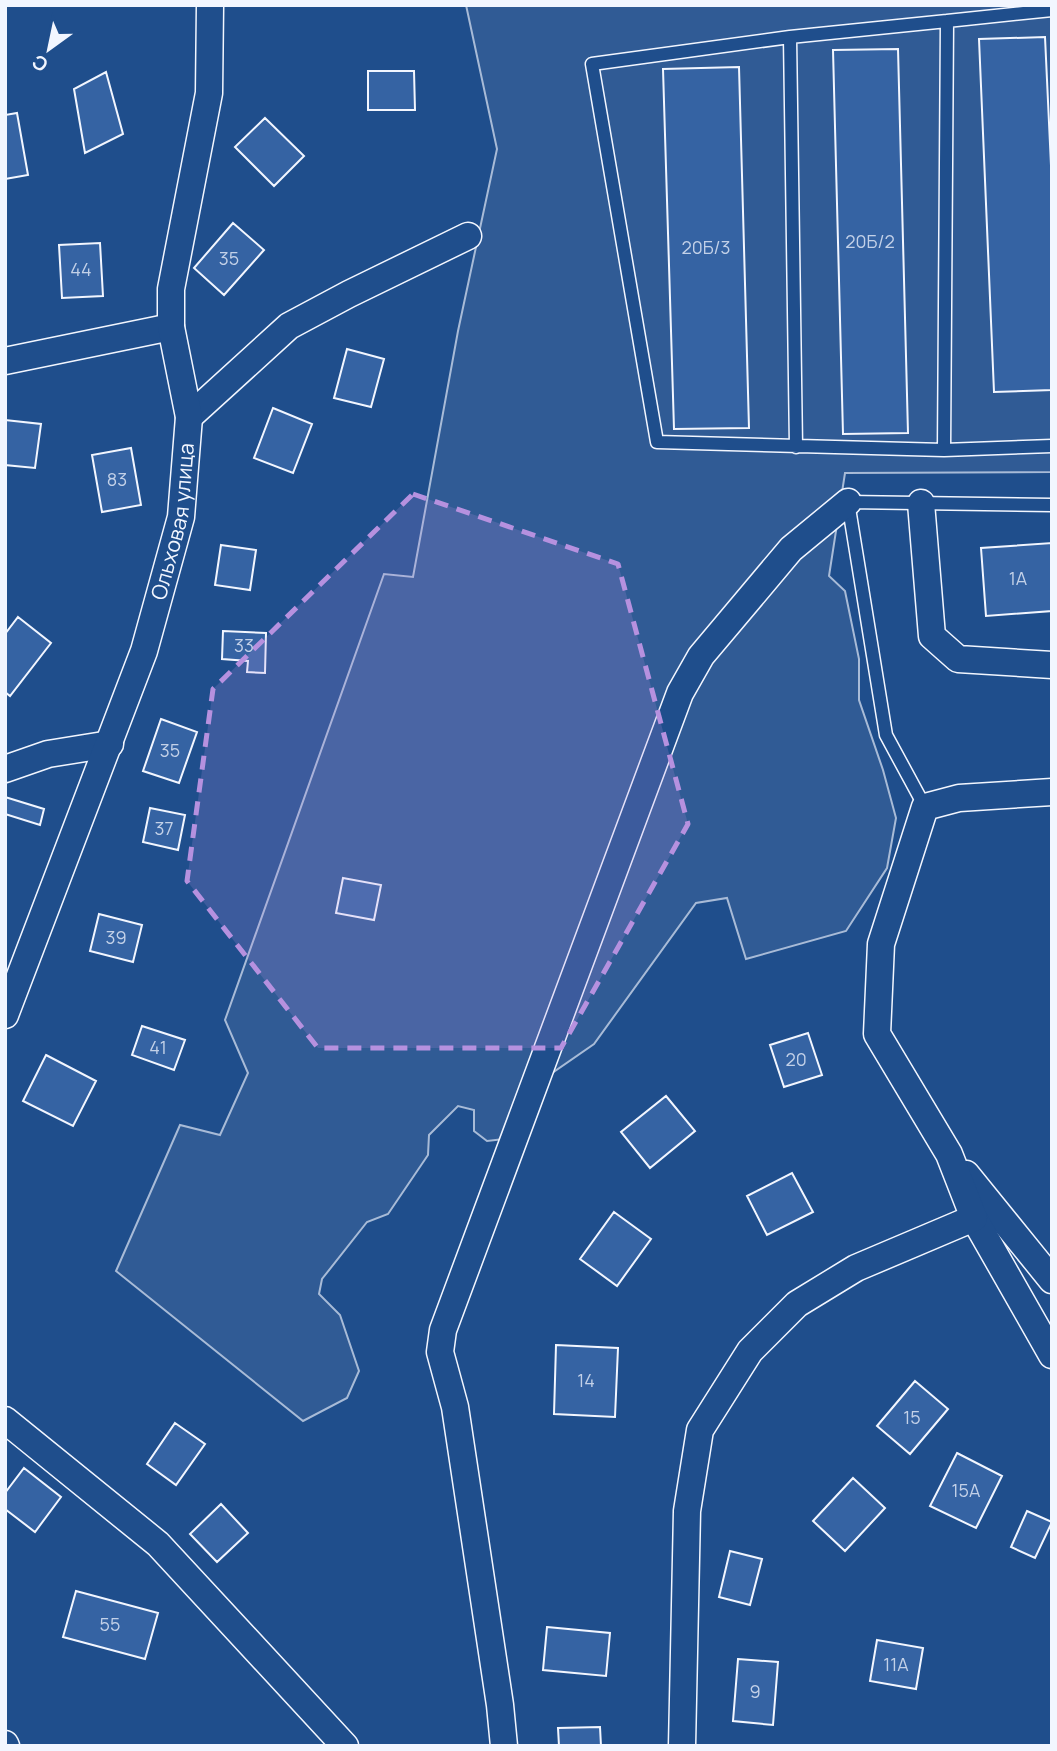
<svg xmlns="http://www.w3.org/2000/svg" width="1057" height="1751" viewBox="0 0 1057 1751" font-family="Manrope,sans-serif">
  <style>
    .built { fill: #305b95; stroke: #a8bbd7; stroke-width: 2 }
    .building { fill: #3563a3; stroke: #f2f6ff; stroke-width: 2 }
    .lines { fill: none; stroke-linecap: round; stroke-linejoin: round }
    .service-casing { stroke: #f2f6ff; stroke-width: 15 }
    .minor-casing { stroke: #f2f6ff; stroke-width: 29 }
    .service { stroke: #1f4e8c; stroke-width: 12 }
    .minor { stroke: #1f4e8c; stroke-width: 26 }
    .marked { fill: #b691df; fill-opacity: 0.2; stroke: #b691df; stroke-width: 5; stroke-dasharray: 14 9; stroke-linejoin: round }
    .labels { text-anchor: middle; stroke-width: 5; stroke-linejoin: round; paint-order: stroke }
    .number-label { font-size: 18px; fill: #c3d1e8 }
    .street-label { font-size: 21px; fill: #f2f6ff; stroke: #1f4e8c }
  </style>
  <rect width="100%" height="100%" fill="#1f4e8c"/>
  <!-- built -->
  <path class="built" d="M466 5H1052V472L845 473 829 576 845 591 859 659V700L883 770 896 818 887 868 846 931 746 959 727 898 696 903 594 1044 532 1087 504 1139 487 1141 474 1131V1110L458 1106 429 1135 428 1155 388 1214 367 1222 322 1279 319 1294 340 1315 359 1371 347 1398 303 1421 116 1271 180 1125 220 1135 248 1073 225 1020 384 574 413 577 458 331 497 149Z"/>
  <!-- building -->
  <path class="building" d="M1045 37 1052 187V390L994 392 979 39Z
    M898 49 908 433 843 434 833 50Z
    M739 67 749 428 674 429 663 69Z
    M368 71H414L415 110H368Z
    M106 72 123 134 85 153 74 89Z
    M17 113 28 175 5 179V115Z
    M265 118 304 156 274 186 235 147Z
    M233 223 264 250 224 295 194 268Z
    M100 243 103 296 62 298 59 245Z
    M347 349 384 359 371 407 334 398Z
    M273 408 312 424 293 473 254 458Z
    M5 420 41 424 35 468 5 465Z
    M131 448 141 505 102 512 92 455Z
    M1052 543V611L986 616 981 548Z
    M221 545 256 550 250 590 215 585Z
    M18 617 51 643 10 696 5 692V634Z
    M223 631 266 633 265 673 247 672 248 661 222 659Z
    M161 719 197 732 179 783 143 771Z
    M5 797 44 809 40 825 5 814Z
    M150 808 185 815 178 850 143 842Z
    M343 878 381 885 374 920 336 913Z
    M99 914 142 925 133 962 90 951Z
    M142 1026 185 1040 174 1070 132 1055Z
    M808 1033 822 1075 784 1087 770 1045Z
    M46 1055 96 1081 73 1126 23 1101Z
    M666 1096 695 1131 650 1168 621 1132Z
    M792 1173 813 1212 767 1235 747 1196Z
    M614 1212 651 1239 617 1286 580 1259Z
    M556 1345 618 1348 615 1417 554 1414Z
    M915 1381 948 1409 910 1454 877 1426Z
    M175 1423 205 1444 176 1485 147 1464Z
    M957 1453 1002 1476 976 1528 930 1506Z
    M24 1468 61 1497 35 1532 5 1509V1493Z
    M853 1478 885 1508 845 1551 813 1521Z
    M221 1504 248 1533 217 1562 190 1534Z
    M1027 1511 1052 1522 1035 1558 1011 1547Z
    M730 1551 762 1559 750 1605 719 1597Z
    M76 1591 158 1613 145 1659 63 1637Z
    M547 1627 610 1633 606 1676 543 1670Z
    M877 1640 923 1648 916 1689 870 1681Z
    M738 1659 778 1662 773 1725 733 1721Z
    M600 1727 601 1746H559L558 1728Z"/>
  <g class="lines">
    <!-- service casing -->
    <g class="service-casing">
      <path id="service" d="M947 21 790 37 592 64 657 442 944 450 1052 446
        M790 37 796 447
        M944 450 947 21 1052 10
        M925 807 886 735 848 502 1052 505"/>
    </g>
    <!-- minor casing -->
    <g class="minor-casing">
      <g id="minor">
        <path d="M5 361 171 327"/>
        <path d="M189 417 289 326 349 294 468 236"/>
        <path d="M921 503 932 636 958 659 1052 665"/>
        <path d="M5 769 48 754 110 744"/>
        <path id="s1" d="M5 1015 144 651 181 517 189 417 171 327V289L209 93 210 5"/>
        <path d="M966 1174 1052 1280"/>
        <path d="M974 1218 1052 1355"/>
        <path d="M5 1420 158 1544 345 1746"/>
        <path d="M5 1744 6 1746"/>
        <path d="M504 1746 500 1705 455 1407 440 1352 443 1330 680 693 701 656 791 549 848 502"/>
        <path d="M682 1746 687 1511 700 1430 750 1351 797 1304 856 1268 974 1218 949 1154 877 1034 881 944 925 807 959 798 1052 792"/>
      </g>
    </g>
    <!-- service -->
    <use href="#service" class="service"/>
    <!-- minor -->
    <use href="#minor" class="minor"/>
  </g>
  <!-- marked area -->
  <path class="marked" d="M413 494 618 564 688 824 561 1048H318L187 881 213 689Z"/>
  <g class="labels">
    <!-- number labels -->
    <g class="number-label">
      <text x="870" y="248">20Б/2</text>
      <text x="706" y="254">20Б/3</text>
      <text x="229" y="265">35</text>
      <text x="81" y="276">44</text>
      <text x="117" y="486">83</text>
      <text x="1018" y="585">1А</text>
      <text x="244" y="652">33</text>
      <text x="170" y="757">35</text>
      <text x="164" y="835">37</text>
      <text x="116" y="944">39</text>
      <text x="158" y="1054">41</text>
      <text x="796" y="1066">20</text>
      <text x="586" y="1387">14</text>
      <text x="912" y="1424">15</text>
      <text x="966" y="1497">15А</text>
      <text x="110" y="1631">55</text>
      <text x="896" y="1671">11А</text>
      <text x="755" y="1698">9</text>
    </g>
    <!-- street labels -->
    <g class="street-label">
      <text dy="7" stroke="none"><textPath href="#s1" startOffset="523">Ольховая улица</textPath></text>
    </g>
  </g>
  <!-- border -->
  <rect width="1057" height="1751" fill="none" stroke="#f2f6ff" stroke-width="14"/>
  <!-- north arrow -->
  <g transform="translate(49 49) rotate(213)" stroke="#1f4e8c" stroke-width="5" paint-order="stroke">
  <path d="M0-5L12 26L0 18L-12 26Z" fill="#f2f6ff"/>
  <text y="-10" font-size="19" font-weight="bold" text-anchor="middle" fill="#f2f6ff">С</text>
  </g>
</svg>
